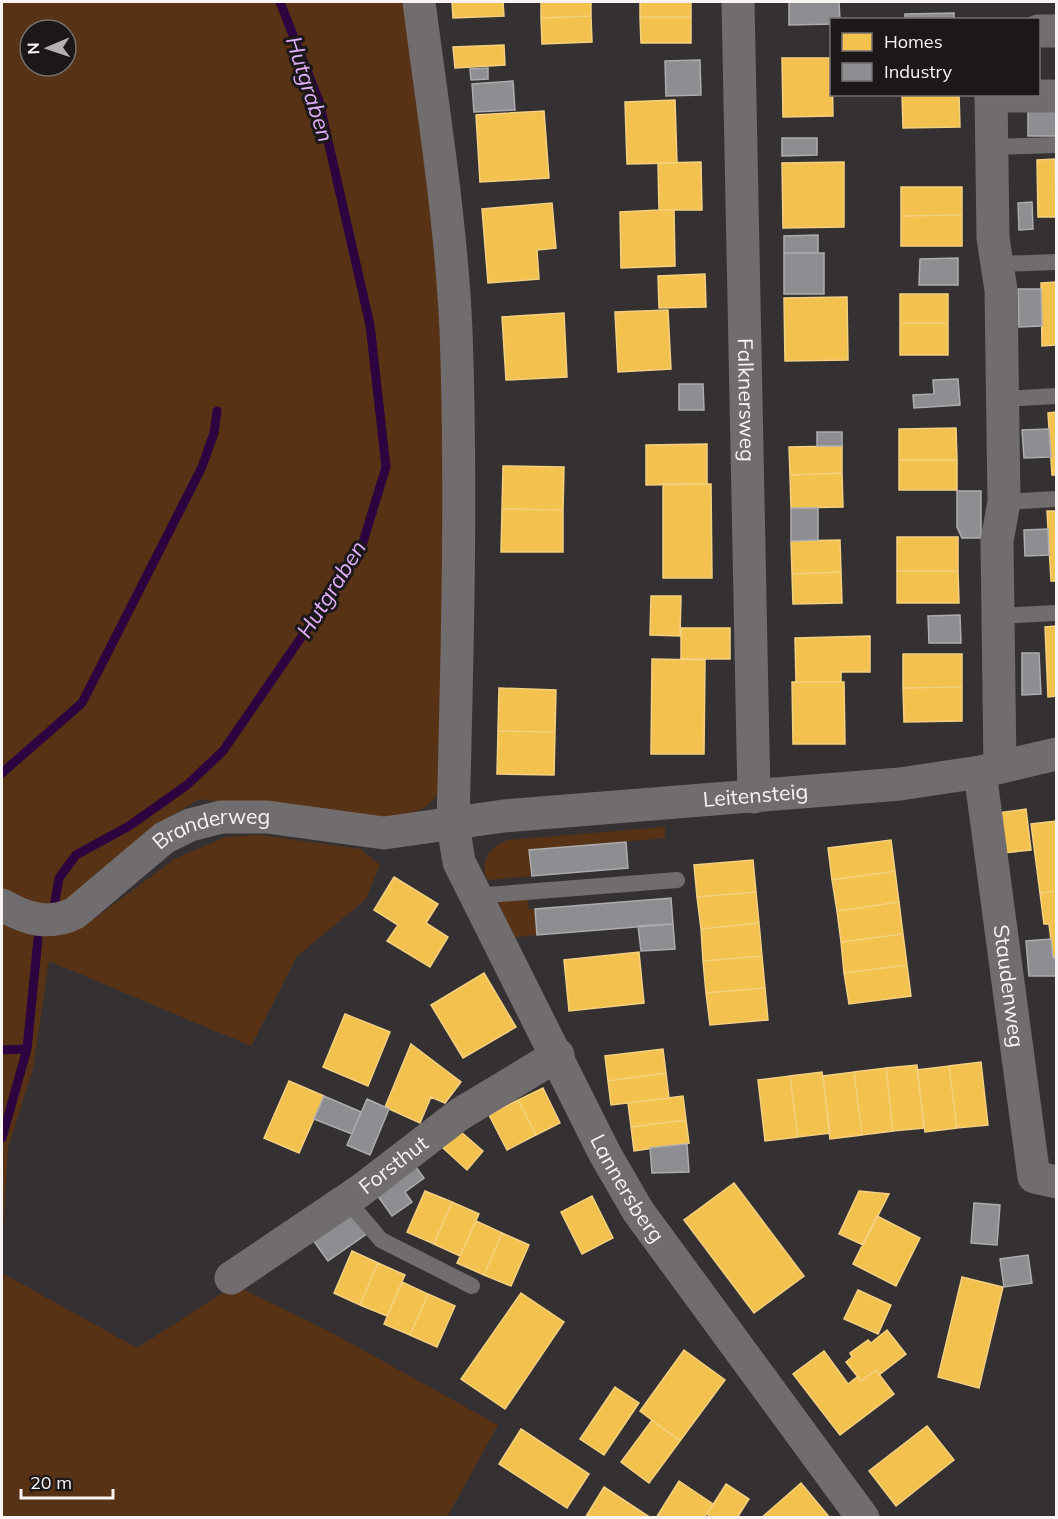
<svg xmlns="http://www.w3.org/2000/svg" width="1058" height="1519" viewBox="0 0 1058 1519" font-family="Mulish,sans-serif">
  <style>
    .green { fill: #583215; fill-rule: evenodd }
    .homes { fill: #f2c14e; stroke: #f4d080; stroke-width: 1.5 }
    .industry { fill: #8d8d92; stroke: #adacaf; stroke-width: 1.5 }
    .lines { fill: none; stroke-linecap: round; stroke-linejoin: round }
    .stream { stroke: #2d043f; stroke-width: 9 }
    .lane { stroke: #716d6e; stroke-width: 16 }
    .street { stroke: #716d6e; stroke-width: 33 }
    .labels { text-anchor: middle; stroke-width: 6; stroke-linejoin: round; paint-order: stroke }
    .street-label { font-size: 21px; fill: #f9f3f4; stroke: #1c1819 }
    .water-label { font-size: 22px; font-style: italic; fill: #dfaffc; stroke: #1c1819 }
  </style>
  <rect width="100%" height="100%" fill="#353132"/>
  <!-- green -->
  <path class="green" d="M2 2H406L437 241 445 494 438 794 427 806 418 811 396 816 357 820 199 799 154 827 56 911 2 891ZM30 30H66V66H30Z
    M665 827V838L529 850 532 876 487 880C479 861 490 846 508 840Z
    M260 835 360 849 380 865 365 900 297 956 251 1046 49 961 33 1069 8 1148 2 1250V917L94 919 176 858 226 837Z
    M528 898 529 909H535L537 935 508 938 505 917 497 900Z
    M2 1273 137 1348 235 1285 334 1334 498 1425 447 1517H2Z"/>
  <!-- homes -->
  <path class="homes" d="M452 2H503L504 16 453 18Z
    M541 2H591V16L541 18Z
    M640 2H691V17H640Z
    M591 16 592 42 542 44 541 18Z
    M640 17H691V43H641Z
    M504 45 505 65 455 68 453 47Z
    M782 58H832L833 116 783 117Z
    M902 94H959L960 127 903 128Z
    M675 100 677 163 627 164 625 102Z
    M544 111 549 178 480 182 476 115Z
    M1055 159 1056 217H1038L1037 160Z
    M701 162 702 210H659L658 163Z
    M844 162V227L783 228 782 163Z
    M901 187H962V215L901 216Z
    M552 203 556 248 537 250 539 279 488 283 482 209Z
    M659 210H674L675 266 621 268 620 212Z
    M962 215V246H901V216Z
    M705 274 706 307 659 308 658 276Z
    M1056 282V345L1042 346 1041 283Z
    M900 294H948V323H900Z
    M847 297 848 360 785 361 784 298Z
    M668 310 671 369 618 372 615 312Z
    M564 313 567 377 506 380 502 317Z
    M900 323H948V355H900Z
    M1056 412V475H1052L1048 413Z
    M956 428 957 460H899V429Z
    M707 444V484L646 485V445Z
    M842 446V473L790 475 789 447Z
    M899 460H957V490H899Z
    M503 466 564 467 563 510 502 509Z
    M842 473 843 507 791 508 790 475Z
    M663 484H711L712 578H663Z
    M502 509 563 510V552H501Z
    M1047 511H1056V581H1051Z
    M897 537H958V571H897Z
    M840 540 841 572 792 574 791 541Z
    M897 571H958L959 603H897Z
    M841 572 842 603 793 604 792 574Z
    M651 596H681L680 636 650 635Z
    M1056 626V696L1048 697 1045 627Z
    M681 628H730V659H681Z
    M870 636V672H841V682H796L795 638Z
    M903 654H962V687L903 688Z
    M652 659 705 660 704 754H651Z
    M792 682H844L845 744H793Z
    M962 687V721L904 722 903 688Z
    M499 688 556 690 555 732 498 731Z
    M498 731 555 732 554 775 497 774Z
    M1026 809 1031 850 1003 853 998 813Z
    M1056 821V891L1040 893 1031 824Z
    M891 840 895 871 832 880 828 848Z
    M753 860 756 892 697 897 694 865Z
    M895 871 899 902 837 911 832 880Z
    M394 877 438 904 426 923 448 937 430 967 387 941 398 925 374 910Z
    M1056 891V957L1053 958 1049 924H1044L1040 893Z
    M756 892 759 923 701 929 697 897Z
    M899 902 903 934 841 942 837 911Z
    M759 923 762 956 703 961 701 929Z
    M903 934 907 965 844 973 841 942Z
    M639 952 644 1003 569 1011 564 960Z
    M762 956 765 988 706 993 703 961Z
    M907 965 911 996 849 1004 844 973Z
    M484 973 516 1027 463 1058 431 1005Z
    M765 988 768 1020 710 1025 706 993Z
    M345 1014 390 1032 368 1086 323 1067Z
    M411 1044 461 1082 445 1103 431 1097 420 1123 385 1107Z
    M663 1049 666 1073 608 1081 605 1056Z
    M981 1062 988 1125 957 1128 949 1066Z
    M917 1065 924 1128 893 1131 886 1068Z
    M949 1066 957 1128 925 1132 917 1070Z
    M886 1068 893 1131 862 1135 854 1072Z
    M822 1072 830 1133 798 1137 790 1076Z
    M854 1072 862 1135 830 1139 823 1076Z
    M666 1073 669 1098 611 1105 608 1081Z
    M790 1076 798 1137 765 1141 758 1080Z
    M289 1081 324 1096 299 1153 264 1138Z
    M543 1088 560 1123 536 1135 518 1100Z
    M683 1096 686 1120 631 1127 628 1103Z
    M518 1100 536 1135 507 1150 489 1115Z
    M686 1120 689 1143 634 1151 631 1127Z
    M460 1131 483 1151 467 1170 443 1148Z
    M734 1183 804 1276 754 1313 684 1220Z
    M425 1191 452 1202 434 1244 407 1232Z
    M859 1191 889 1194 863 1245 839 1234Z
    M592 1196 613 1238 582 1254 561 1212Z
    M452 1202 479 1214 460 1256 434 1244Z
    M877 1216 920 1238 896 1286 853 1264Z
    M476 1221 502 1233 484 1275 457 1263Z
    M502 1233 529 1245 511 1286 484 1275Z
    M352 1251 378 1263 360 1305 334 1293Z
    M378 1263 405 1275 387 1316 360 1305Z
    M962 1277 1003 1287 979 1388 938 1377Z
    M402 1282 428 1294 410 1335 384 1324Z
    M858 1290 891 1305 878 1334 844 1319Z
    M521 1293 564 1322 505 1409 461 1379Z
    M428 1294 455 1306 437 1347 410 1335Z
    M887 1330 906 1354 879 1375 876 1370 861 1381 846 1362 852 1357 850 1353 868 1340 871 1343Z
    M684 1350 725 1380 680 1441 640 1411Z
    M824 1351 848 1384 857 1377 861 1381 876 1370 894 1394 840 1435 793 1374Z
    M615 1387 639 1403 604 1455 580 1439Z
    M652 1420 680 1441 649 1483 621 1462Z
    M927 1426 954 1460 896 1506 869 1471Z
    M521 1429 589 1474 567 1508 499 1464Z
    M679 1481 713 1504 704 1518H656Z
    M801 1483 830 1518H761Z
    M726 1484 749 1499 737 1518H713L707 1514Z
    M604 1487 651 1518H585Z"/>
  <!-- industry -->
  <path class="industry" d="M789 2H839L840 20H832V24L789 25Z
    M954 13V20H905V14Z
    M700 60 701 95 666 96 665 61Z
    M488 68V79L471 80 470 69Z
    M513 81 515 110 474 112 472 84Z
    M1028 107H1056V136H1028Z
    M782 138H817V155L782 156Z
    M1032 202 1033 229 1019 230 1018 203Z
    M818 235V253H784V236Z
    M784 253H824V294H784Z
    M958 258V285H919L920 259Z
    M1018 289H1041L1042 326 1019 327Z
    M958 379 960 405 914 408 913 395 934 394 933 380Z
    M679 384H703L704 410H679Z
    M1049 429 1051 457 1024 458 1022 430Z
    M817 432H842V446H817Z
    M957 491H981V538H962L957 527Z
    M791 508H818V540L791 541Z
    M1048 529 1049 555 1025 556 1024 530Z
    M960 615 961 643H929L928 616Z
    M1022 653H1039L1041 694 1022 695Z
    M626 842 628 868 532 876 529 850Z
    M671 898 673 924 537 935 535 909Z
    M673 924 675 949 641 951 638 926Z
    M1051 939 1053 958 1056 957V976H1029L1026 941Z
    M324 1096 361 1112 352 1134 314 1119Z
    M367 1099 389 1109 370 1155 347 1145Z
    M687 1144 689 1172 652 1173 650 1148Z
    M416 1167 424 1178 405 1192 412 1202 392 1216 377 1195Z
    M974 1203 1000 1205 997 1245 971 1243Z
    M353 1212 368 1233 328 1261 313 1240Z
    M1028 1255 1032 1283 1004 1287 1000 1259Z"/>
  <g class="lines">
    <!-- stream -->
    <path class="stream" d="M2 773 82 703 202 467 214 433 217 411
      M54 907 59 878 76 855 129 826 187 785 223 751 360 552 386 467 370 325 319 101 280 2
      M2 1050 27 1049
      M2 1138 27 1049 38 939"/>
    <!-- lane -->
    <path class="lane" d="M991 147 1056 145
      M999 264 1056 262
      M1003 399 1056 396
      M1004 502 1056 499
      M998 616 1056 613
      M475 896 677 880
      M347 1200 381 1240 472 1286"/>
    <!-- street -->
    <g class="street">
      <path id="s1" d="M419 2C433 111 451 220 456 330 462 495 457 660 453 825L459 862 605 1154 638 1211 863 1518"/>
      <path id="s2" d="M738 2 754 797"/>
      <path d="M1038 31H1056"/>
      <path d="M991 94 993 238 1001 290 1004 502 997 541 1000 767"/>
      <path d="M991 96H1056"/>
      <path id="s3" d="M980 772 1034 1177 1056 1182"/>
      <path id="s4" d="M2 905C26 919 49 926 75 913L164 838 190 825 221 817H267L384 833 504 816 900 784 980 772 1056 754"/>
      <path id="s5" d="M231 1278 360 1191 460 1114 558 1055"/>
    </g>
  </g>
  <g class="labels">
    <!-- street labels -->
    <g class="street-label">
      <text dy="7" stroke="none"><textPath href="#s2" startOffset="398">Falknersweg</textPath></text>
      <text dy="7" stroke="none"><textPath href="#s4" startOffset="792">Leitensteig</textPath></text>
      <text dy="7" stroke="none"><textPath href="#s4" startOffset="243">Branderweg</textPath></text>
      <text dy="7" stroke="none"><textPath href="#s3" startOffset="216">Staudenweg</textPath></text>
      <text dy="7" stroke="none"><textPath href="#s5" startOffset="198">Forsthut</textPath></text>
      <text dy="7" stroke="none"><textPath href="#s1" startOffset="1230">Lannersberg</textPath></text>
    </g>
    <!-- water labels -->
    <g class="water-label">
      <text transform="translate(310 89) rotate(72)" y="8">Hutgraben</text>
      <text transform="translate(331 589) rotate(-58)" y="8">Hutgraben</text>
    </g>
  </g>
  <!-- border -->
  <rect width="1058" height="1519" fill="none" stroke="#f9f3f4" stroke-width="6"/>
  <!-- legend -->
  <rect x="830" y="18" width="210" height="78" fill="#1c1819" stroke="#747071" stroke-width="1.5"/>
  <rect x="842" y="33" width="30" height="18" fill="#f2c14e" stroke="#747071" stroke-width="1.5"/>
  <text x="884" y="48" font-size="18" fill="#f9f3f4">Homes</text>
  <rect x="842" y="63" width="30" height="18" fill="#8d8d92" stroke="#747071" stroke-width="1.5"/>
  <text x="884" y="78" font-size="18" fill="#f9f3f4">Industry</text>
  <!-- north arrow -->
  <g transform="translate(48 48) rotate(268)"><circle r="28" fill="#1c1819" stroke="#747071" stroke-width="1.5"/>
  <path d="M0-4.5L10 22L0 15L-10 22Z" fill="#b4afb0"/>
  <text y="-9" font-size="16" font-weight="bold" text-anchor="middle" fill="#f9f3f4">N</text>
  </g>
  <!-- scale -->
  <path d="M21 1489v9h92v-9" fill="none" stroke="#f9f3f4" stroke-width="3"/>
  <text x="30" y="1489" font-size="18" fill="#f9f3f4" stroke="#1c1819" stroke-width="4.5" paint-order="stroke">20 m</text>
</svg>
